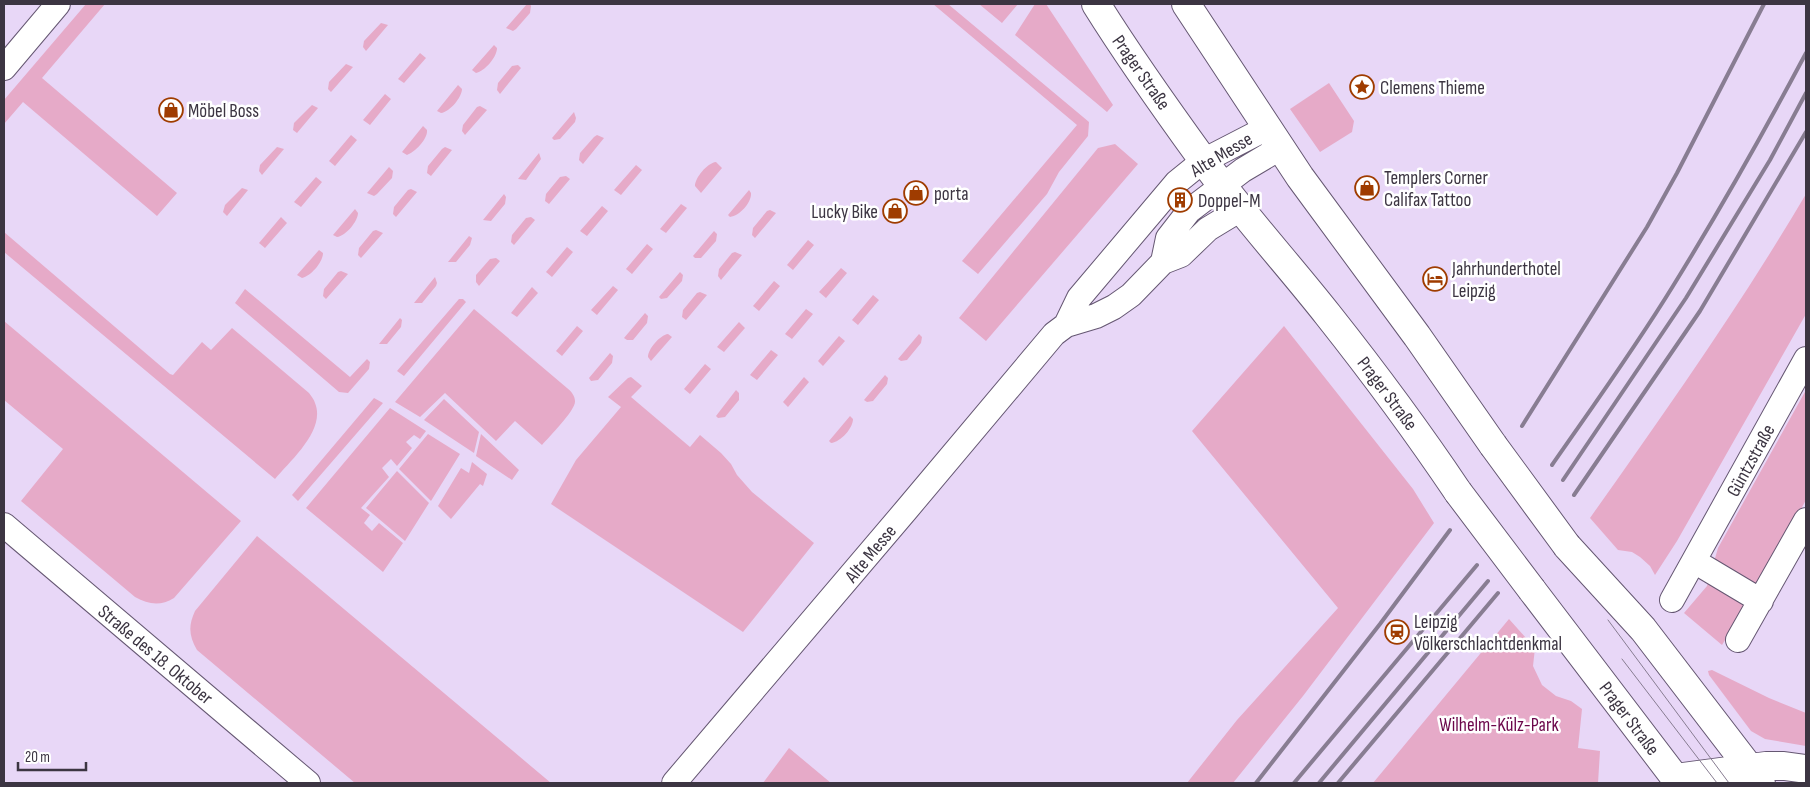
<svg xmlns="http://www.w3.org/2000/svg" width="1810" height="787" viewBox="0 0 1810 787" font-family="'Sofia Sans Condensed',sans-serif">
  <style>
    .green { fill: #e6aac8 }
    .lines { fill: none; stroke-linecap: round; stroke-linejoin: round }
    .minor-casing { stroke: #655772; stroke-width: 26 }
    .major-casing { stroke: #655772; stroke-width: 30 }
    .minor { stroke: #fff; stroke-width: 24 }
    .major { stroke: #fff; stroke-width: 28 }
    .tram { stroke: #887d92; stroke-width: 1 }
    .rail { stroke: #887d92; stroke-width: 4 }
    .major-bridge-casing { stroke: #655772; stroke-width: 30; stroke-linecap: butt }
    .major-bridge { stroke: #fff; stroke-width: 28 }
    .labels { text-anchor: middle; stroke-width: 5; stroke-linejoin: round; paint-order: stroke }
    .street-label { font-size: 19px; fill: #3c3542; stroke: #fff }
    .poi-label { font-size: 19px; fill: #3c3542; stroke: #fff; text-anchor: start }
    .park-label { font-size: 19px; fill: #6b064a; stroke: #fff }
  </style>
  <rect width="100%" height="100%" fill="#e8d7f7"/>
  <!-- green -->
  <path class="green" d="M86 4H105L42 78 177 193 157 216 23 102 4 124V100Z
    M527 4H530L531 6 530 13 516 29 513 31 506 28Z
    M933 4H948L1089 122 1088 136 1059 172 1047 194 978 274 962 261 1077 125Z
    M979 4H1018L1002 23Z
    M1035 4H1046L1113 105 1107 112 1015 35Z
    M381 23 388 25 366 51 363 47 364 41Z
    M494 45 497 48C497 57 485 71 476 73L472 70Z
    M420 53 426 58 404 83 398 79Z
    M346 64 353 67 331 92 328 89 329 82Z
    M518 65 521 68 500 94 497 90 498 83 512 66Z
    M1329 83 1354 121 1352 132 1320 152 1290 109Z
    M458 85 462 89C462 97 450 112 441 113L437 111Z
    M385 94 391 99 370 125 363 120Z
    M312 105 318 108 297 133 293 130 294 123Z
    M480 106 487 110 465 135 462 131 463 125 477 107Z
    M574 112 576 118 575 122 560 139 554 140 552 138Z
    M423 126 427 130C428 139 415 152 407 155L402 152Z
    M351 135 357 140 335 166 329 161Z
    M597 135 604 138 583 164 579 160 580 153 594 137Z
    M1115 144 1138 164 986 341 959 318 1098 148Z
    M277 147 284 149 262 175 259 171 260 165Z
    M445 147 452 150 431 176 427 173 428 166 442 149Z
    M539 153 541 159 526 180 518 179Z
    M716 162 722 168 701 193 695 186C695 178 707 163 716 162Z
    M636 165 642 170 621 195 614 190Z
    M389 167 393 171 392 178 377 194 374 196 367 193Z
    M566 176 570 179 549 204 545 201 546 194 560 177Z
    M316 177 322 182 301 207 294 202Z
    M242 188 248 190 227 216 223 212 225 205Z
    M411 189 417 192 396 217 393 214 394 207 408 190Z
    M749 190 751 193C752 202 740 216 730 217L728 215Z
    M504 194 506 197 505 204 491 221 483 220Z
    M1806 194V314L1677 541 1655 575 1650 566 1640 557 1632 552 1618 550 1590 518C1665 412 1740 306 1806 194Z
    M681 204 687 208 666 233 660 229Z
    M602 206 608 211 587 236 580 231Z
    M355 209 358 213C358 221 346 236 337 237L333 235Z
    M770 210 776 213 755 238 752 235 753 228 767 211Z
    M281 217 287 223 265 248 259 243Z
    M531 217 535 220 514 245 511 242 512 235 526 218Z
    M376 230 383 233 361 258 358 255 359 248 373 231Z
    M714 231 717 234 716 241 701 258H695L693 256Z
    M4 232 170 374 173 375 202 342 211 350 232 328 309 393C311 396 314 399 315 403 326 430 291 460 275 479L4 252Z
    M469 236 472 238 470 245 456 262H448Z
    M808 240 814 245 793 270 787 265Z
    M647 244 653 249 632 274 626 269Z
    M567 247 573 252 552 277 546 272Z
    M319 250 323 253C323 262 311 276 302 278L297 275Z
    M735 252 742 255 721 280 718 276 719 269 732 253Z
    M496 258 500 261 479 286 476 282V275L490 259Z
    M841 268 847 273 826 298 819 292Z
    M341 271 348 274 326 299 323 296 324 289 338 272Z
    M680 272 683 275 682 281 667 298 661 299 659 297Z
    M435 277 437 283 436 286 422 303H414Z
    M774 281 780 286 759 311 753 306Z
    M613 286 618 290 597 315 591 310Z
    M532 287 538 293 517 317 511 313Z
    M245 289 350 377 367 359 370 362 369 369 348 393 339 392 235 303Z
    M700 292 707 295 686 320 682 317 683 310 697 293Z
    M873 295 879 300 858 325 852 320Z
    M459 299H463L466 302 404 376 397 371Z
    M474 309 567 388C571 391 575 396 575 401 576 410 549 437 542 445L515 421 496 441 445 393 420 417 395 402Z
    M806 309 813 314 792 339 785 334Z
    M645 313 648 316 647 323 633 340H627L624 338Z
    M400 318 402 320 401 327 387 344H379Z
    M4 321 241 521 174 598C161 606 149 605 135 597L21 501 63 449 4 400Z
    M739 322 745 328 724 352 717 347Z
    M577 326 583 331 562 356 556 351Z
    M1284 326 1413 489 1434 523 1303 696 1233 783H1187L1237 720 1338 608 1192 431Z
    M668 334 672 337 651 361 648 357C648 349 660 335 668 334Z
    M919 334 922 337 921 343 907 360 901 361 898 359Z
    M839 336 845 341 823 366 818 361Z
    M771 350 778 355 757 380 750 375Z
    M610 353 613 356 612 363 598 380 591 381 589 378Z
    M705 364 711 369 690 394 684 389Z
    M885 375 888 378 887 384 873 401 867 402 864 400Z
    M631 377 642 386 631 397 690 447 700 435 721 453 731 464 737 475 752 492 814 543 743 632 551 504 576 460 621 407 608 397 628 378Z
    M804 377 809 382 788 407 783 402Z
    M736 390 739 393V400L725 417 718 418 716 416Z
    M1806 390V500L1764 576 1722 645 1684 613 1707 586 1718 548Z
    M374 398 383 403 298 501 292 495Z
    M444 399 479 432 474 453 424 420Z
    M390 408 426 431 420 439 414 435 406 442 412 448 397 466 391 459 382 468 389 477 361 508 370 515 364 523 372 531 379 523 403 543 383 572 306 508Z
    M850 416 853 419C853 428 841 442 831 443L829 441Z
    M428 434 460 454 431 501 399 469Z
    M481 434 519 470 512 480 476 456Z
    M472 462 487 474 483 486 480 484 451 519 438 506 461 468 469 473Z
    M397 471 429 503 405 541 366 508Z
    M257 536 551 783H355L197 650C189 636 188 626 195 611Z
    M1509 619 1535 648 1533 666 1542 685 1556 696 1571 701 1582 709 1578 748 1600 751 1598 783H1373Z
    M1712 670 1769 698 1806 713V746L1765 739 1751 731 1709 675 1708 671Z
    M789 748 831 783H763Z"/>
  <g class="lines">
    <!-- minor casing -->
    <g class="minor-casing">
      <path id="minor" d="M4 68 58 4
        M1163 262 1168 238 1189 211 1243 170 1280 148
        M1066 325 1079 298 1177 182 1203 161 1267 128
        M4 525 308 783
        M1694 561 1761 601
        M1672 600 1806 359
        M1738 640 1806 520
        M674 783 907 509 1054 334 1066 325 1096 316 1114 307 1131 295 1163 262 1181 255 1208 229 1241 209"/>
    </g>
    <!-- major casing -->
    <g class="major-casing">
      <path id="major" d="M1096 4C1129 57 1166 109 1203 160 1242 214 1287 263 1328 315 1374 373 1417 431 1458 492
        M1186 4 1300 177 1417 336 1493 445
        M1567 546 1643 629 1761 783
        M1532 590 1679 783
        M1675 778 1766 766H1784L1806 769"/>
    </g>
    <!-- minor -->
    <use href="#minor" class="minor"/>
    <!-- major -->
    <use href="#major" class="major"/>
    <!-- tram -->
    <path class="tram" d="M1608 620 1729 783
      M1622 659 1717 783"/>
    <!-- rail -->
    <path class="rail" d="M1522 426 1647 227 1677 173 1764 4
      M1552 465C1593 406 1635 348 1673 286 1720 210 1764 132 1806 53
      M1563 480 1686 298 1770 160 1806 93
      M1574 495 1700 311 1806 132
      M1256 783 1380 624 1450 530
      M1294 783 1477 565
      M1319 783 1488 581
      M1338 783 1498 593"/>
    <!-- major-bridge casing -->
    <g class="major-bridge-casing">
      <path id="major-bridge" d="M1493 445 1567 546
        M1458 492 1532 590"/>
    </g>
    <!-- major-bridge -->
    <use href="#major-bridge" class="major-bridge"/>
  </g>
  <!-- icons -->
  <defs>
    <g id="sight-ring" transform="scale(1.25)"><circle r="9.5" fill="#fff" stroke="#9f3c00" stroke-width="1.5"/><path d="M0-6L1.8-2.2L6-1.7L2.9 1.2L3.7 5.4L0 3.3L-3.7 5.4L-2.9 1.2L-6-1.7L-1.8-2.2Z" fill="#9f3c00"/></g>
    <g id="shop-ring" transform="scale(1.25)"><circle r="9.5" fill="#fff" stroke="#9f3c00" stroke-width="1.5"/><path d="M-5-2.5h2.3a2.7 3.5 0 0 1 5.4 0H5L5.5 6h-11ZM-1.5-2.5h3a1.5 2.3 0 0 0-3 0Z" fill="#9f3c00"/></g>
    <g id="building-ring" transform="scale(1.25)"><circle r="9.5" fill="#fff" stroke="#9f3c00" stroke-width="1.5"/><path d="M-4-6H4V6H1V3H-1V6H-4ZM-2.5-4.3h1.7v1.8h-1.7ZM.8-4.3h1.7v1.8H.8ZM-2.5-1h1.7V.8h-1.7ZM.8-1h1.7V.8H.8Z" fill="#9f3c00"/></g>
    <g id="hotel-ring" transform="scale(1.25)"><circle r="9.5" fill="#fff" stroke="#9f3c00" stroke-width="1.5"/><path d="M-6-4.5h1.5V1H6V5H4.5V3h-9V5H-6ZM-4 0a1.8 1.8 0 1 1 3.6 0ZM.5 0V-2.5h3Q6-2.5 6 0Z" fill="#9f3c00"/></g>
    <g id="station-ring" transform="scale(1.25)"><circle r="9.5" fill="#fff" stroke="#9f3c00" stroke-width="1.5"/><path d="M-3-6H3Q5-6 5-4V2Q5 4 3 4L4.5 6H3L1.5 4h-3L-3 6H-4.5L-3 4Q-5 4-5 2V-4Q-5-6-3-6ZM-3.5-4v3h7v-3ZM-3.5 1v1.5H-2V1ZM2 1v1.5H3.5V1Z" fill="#9f3c00"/></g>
  </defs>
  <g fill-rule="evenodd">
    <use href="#sight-ring" x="1362" y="87"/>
    <use href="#shop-ring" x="171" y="110"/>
    <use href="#shop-ring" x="1367" y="188"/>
    <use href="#shop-ring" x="916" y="193"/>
    <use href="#building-ring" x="1180" y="200"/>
    <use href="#shop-ring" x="895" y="211"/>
    <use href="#hotel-ring" x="1435" y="279"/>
    <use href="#station-ring" x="1397" y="632"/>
  </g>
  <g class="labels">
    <!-- street labels -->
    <g class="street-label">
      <text transform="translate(1142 72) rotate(55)" y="7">Prager Straße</text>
      <text transform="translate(1221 154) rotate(-31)" y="7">Alte Messe</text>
      <text transform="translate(1388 393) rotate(53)" y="7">Prager Straße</text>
      <text transform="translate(1750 460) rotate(-61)" y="7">Güntzstraße</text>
      <text transform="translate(870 553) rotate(-50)" y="7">Alte Messe</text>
      <text transform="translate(156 654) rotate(40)" y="7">Straße des 18. Oktober</text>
      <text transform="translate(1630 718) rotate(53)" y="7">Prager Straße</text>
    </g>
    <!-- poi labels -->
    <g class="poi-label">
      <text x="1380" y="94">Clemens Thieme</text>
      <text x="188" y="117">Möbel Boss</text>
      <text x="1384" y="184">Templers Corner<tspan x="1384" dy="22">Califax Tattoo</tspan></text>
      <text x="934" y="200">porta</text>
      <text x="1198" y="207">Doppel-M</text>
      <text x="878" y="218" text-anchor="end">Lucky Bike</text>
      <text x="1452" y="275">Jahrhunderthotel<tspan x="1452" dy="22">Leipzig</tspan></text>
      <text x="1414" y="628">Leipzig<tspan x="1414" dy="22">Völkerschlachtdenkmal</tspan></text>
    </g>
    <!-- park labels -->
    <g class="park-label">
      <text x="1499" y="731">Wilhelm-Külz-Park</text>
    </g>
  </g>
  <!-- border -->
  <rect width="1810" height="787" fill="none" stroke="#3c3542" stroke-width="10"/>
  <!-- scale -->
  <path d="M18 762v8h68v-8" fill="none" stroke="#3c3542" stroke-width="2.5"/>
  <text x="25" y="762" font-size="15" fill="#3c3542" stroke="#ffffff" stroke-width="4" paint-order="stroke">20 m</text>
</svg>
